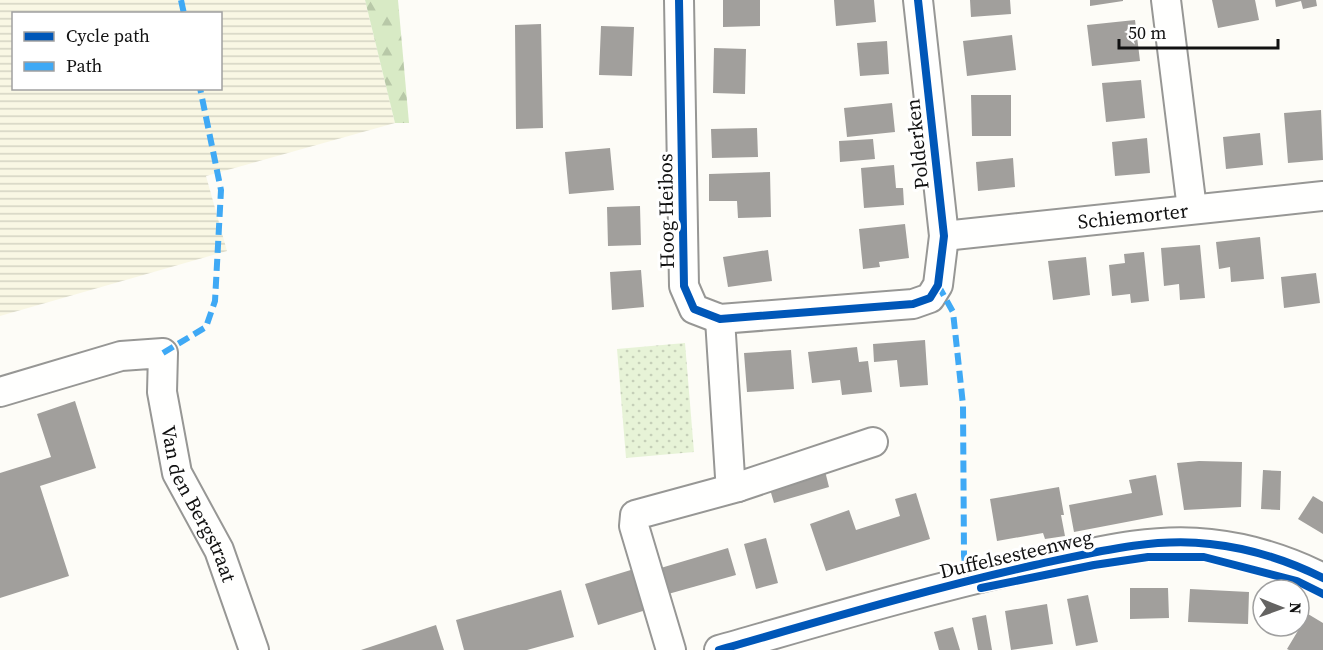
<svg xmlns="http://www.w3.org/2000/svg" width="1323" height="650" viewBox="0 0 1323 650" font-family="'Source Serif 4',serif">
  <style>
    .farmland { fill: url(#farmland-rules); fill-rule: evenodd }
    .forest { fill: url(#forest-firs) }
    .park { fill: url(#park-dots) }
    .building { fill: #a19f9c }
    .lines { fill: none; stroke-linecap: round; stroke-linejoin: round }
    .minor-casing { stroke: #979795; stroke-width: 32 }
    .minor { stroke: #fffffe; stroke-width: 28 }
    .quiet { stroke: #3fa9f5; stroke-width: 6; stroke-dasharray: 12 6; stroke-linecap: butt }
    .cycleway-casing { stroke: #fff; stroke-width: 11 }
    .cycleway { stroke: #0057b8; stroke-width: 8 }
    .labels { text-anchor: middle; stroke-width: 6; stroke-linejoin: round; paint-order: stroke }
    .street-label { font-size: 20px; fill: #111; stroke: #fff }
  </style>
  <defs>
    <pattern id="farmland-rules" width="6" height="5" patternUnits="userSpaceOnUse" patternTransform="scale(1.5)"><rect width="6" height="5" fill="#f9f7e4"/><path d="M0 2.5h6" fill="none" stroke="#d4d3c3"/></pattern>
    <pattern id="forest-firs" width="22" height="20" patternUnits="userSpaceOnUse" patternTransform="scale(1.5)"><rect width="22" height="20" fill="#d8eac5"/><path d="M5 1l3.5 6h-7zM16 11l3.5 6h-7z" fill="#b8c8a8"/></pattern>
    <pattern id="park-dots" width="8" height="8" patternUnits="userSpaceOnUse" patternTransform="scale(1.5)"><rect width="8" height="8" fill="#e7f3d7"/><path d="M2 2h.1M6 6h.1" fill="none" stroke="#c5cfb8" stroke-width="1.8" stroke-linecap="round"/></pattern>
  </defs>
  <rect width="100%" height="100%" fill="#fdfcf7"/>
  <!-- farmland -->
  <path class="farmland" d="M0 0H365L395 123 206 176 227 251 0 316ZM14 14H220V88H14Z"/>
  <!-- forest -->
  <path class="forest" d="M365 0H398L409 123H395Z"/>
  <!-- park -->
  <path class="park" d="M685 343 694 452 626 458 617 349Z"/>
  <!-- building -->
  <path class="building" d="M723 0H760V26L723 27Z
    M834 0H874L876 22 836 26Z
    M970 0H1010L1011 14 971 17Z
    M1090 0H1123V1L1090 6Z
    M1212 0H1255L1259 20 1218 28Z
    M1275 0H1316L1317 6 1303 9 1301 1 1276 7Z
    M1135 20 1140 61 1092 66 1087 25Z
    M541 24 543 128 516 129 515 25Z
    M601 26 634 27 632 76 599 75Z
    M1012 35 1016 70 967 76 963 41Z
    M887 41 889 74 860 76 857 43Z
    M714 48 746 49 745 94 713 93Z
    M1141 80 1145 118 1106 122 1102 83Z
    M971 95H1011V136H972Z
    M892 103 895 132 847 137 844 108Z
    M1321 110 1323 160 1288 163 1284 113Z
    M757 128 758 157 712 158 711 129Z
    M1260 133 1263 165 1226 169 1223 137Z
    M1147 138 1150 173 1115 176 1112 142Z
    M873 139 875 159 840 162 839 141Z
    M610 148 614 190 569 194 565 152Z
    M1013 158 1015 187 978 191 976 162Z
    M894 165 896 188H903L904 205 864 208 861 168Z
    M770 172 771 217 738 218 737 201H709V174Z
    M640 206 641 245 608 246 607 207Z
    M905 224 909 258 879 262 880 267 863 269 859 229Z
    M1260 237 1264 279 1231 282 1230 267 1219 269 1216 242Z
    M1200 245 1205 298 1180 300 1179 284 1164 286 1161 248Z
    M768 250 772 281 728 287 723 257Z
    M1144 252 1149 301 1131 303 1130 294 1112 296 1109 265 1125 263 1124 254Z
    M1086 257 1090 295 1053 300 1048 261Z
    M641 270 644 307 612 310 610 272Z
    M1316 273 1320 303 1284 308 1281 277Z
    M925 340 928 385 900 387 897 360 874 362 873 344Z
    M857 347 859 362 868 361 872 392 842 395 840 380 812 383 808 352Z
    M791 350 794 389 747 392 744 353Z
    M75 401 96 468 40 486 69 576 0 598V473L51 457 37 414Z
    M1199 461 1242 462 1241 507 1184 510 1177 463Z
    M1263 470 1281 471 1280 510 1261 509Z
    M825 471 829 487 774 503 769 486Z
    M1156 475 1163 515 1074 532 1069 505 1132 493 1129 480Z
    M1059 487 1064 515H1061L1065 536 1045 539 1043 533 997 541 990 499Z
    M916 493 930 539 826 571 810 524 849 510 856 530 900 516 895 499Z
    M1313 496 1323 502V534L1298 519Z
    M766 538 778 583 756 589 744 544Z
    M728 548 736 575 661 596 654 570Z
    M634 569 646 610 598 625 585 584Z
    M1130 588H1168L1169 618 1130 619Z
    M1190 589 1249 592 1248 624 1188 622Z
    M561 590 574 637 527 650H464L456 620Z
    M1088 595 1098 642 1076 646 1067 599Z
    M1047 604 1053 644 1011 650 1005 611Z
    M1308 614 1323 623V650H1289L1287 649Z
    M986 615 992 650H978L972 618Z
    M436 625 444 650H361Z
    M953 627 960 650H939L934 632Z"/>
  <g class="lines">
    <!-- minor casing -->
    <g class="minor-casing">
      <g id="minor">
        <path d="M679 0 684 286 694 309 720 319 913 304 930 298 938 285 944 236 918 0"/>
        <path d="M1166 0 1192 209"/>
        <path id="s1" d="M944 236 1323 196"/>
        <path d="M720 319 730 477 738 487 873 442"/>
        <path id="s2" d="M0 392 121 356 163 353 162 392 177 473 219 550 254 650"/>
        <path d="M671 650 634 526 635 515 738 487"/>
        <path d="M719 650C824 620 928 589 1035 565 1092 553 1152 537 1210 544 1248 548 1289 561 1323 578"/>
      </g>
    </g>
    <!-- minor -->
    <use href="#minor" class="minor"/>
    <!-- quiet -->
    <path class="quiet" d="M181 0 184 14
      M938 285 953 312 963 405 964 556 968 584
      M163 353 206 327 215 301 221 190 200 88"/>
    <!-- cycleway casing -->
    <g class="cycleway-casing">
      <path id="cycleway" d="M679 0 684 286 694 309 720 319 913 304 930 298 938 285 944 236 918 0
        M981 588 1094 565 1148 557H1204L1297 581 1323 594
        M719 650C824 620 928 589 1035 565 1092 553 1152 537 1210 544 1248 548 1289 561 1323 578"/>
    </g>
    <!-- cycleway -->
    <use href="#cycleway" class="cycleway"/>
  </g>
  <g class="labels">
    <!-- street labels -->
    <g class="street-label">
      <text transform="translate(917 144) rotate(-96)" y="7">Polderken</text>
      <text transform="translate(666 211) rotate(-91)" y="7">Hoog Heibos</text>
      <text dy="7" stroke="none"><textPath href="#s1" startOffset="190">Schiemorter</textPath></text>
      <text dy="7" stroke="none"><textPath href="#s2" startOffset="326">Van den Bergstraat</textPath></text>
      <text transform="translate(1016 554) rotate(-13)" y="7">Duffelsesteenweg</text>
    </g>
  </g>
  <!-- legend -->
  <rect x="12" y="12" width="210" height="78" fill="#ffffff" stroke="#a0a0a0" stroke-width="1.5"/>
  <rect x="24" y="32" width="30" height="9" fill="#0057b8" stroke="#a0a0a0" stroke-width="1.5"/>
  <text x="66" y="42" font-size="18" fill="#111111">Cycle path</text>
  <rect x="24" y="62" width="30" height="9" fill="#3fa9f5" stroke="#a0a0a0" stroke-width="1.5"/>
  <text x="66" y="72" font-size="18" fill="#111111">Path</text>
  <!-- north arrow -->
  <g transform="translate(1281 608) rotate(91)"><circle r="28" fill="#ffffff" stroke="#a0a0a0" stroke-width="1.5"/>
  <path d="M0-4.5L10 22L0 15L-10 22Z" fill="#646362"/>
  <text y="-9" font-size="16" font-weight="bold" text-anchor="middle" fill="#111111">N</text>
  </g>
  <!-- scale -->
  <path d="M1119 39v9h159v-9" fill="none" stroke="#111111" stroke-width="3"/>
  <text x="1128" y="39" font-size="18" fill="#111111" stroke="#ffffff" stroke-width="4.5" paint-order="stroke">50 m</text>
</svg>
